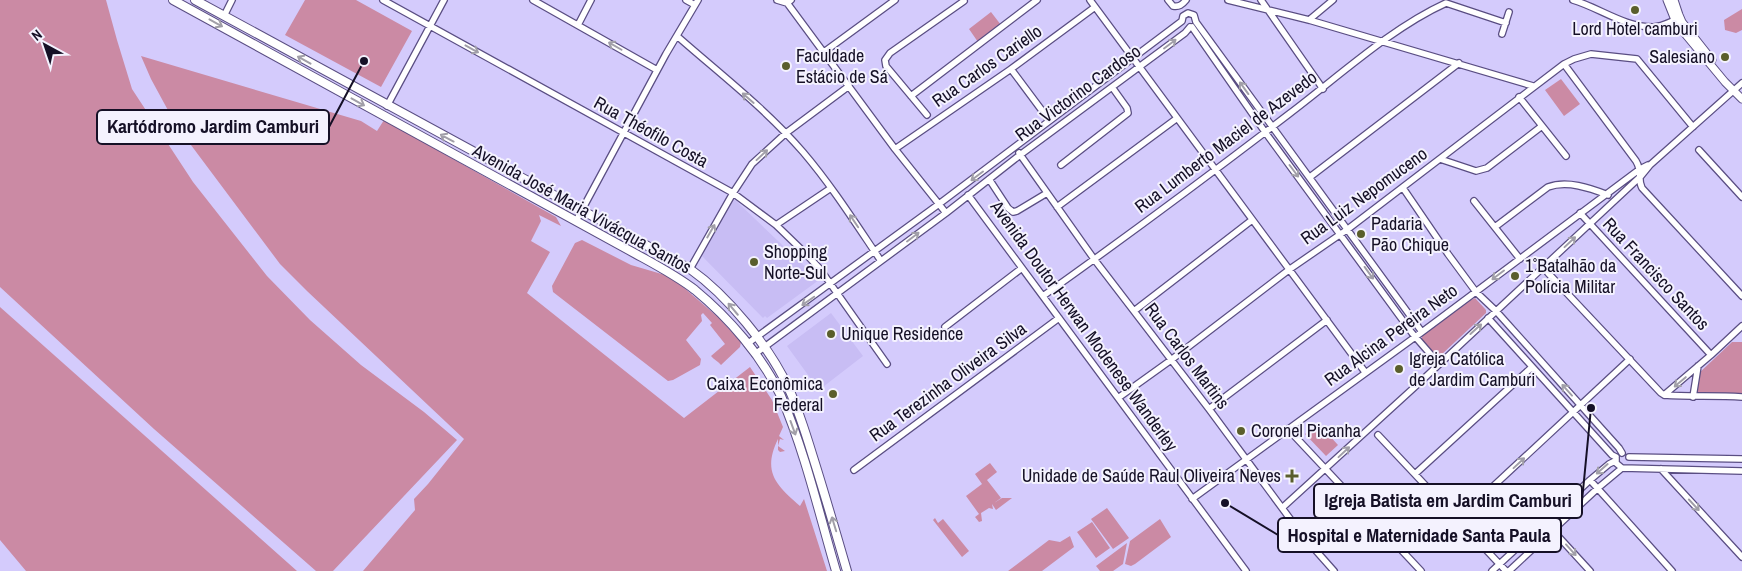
<svg xmlns="http://www.w3.org/2000/svg" width="1742" height="571" viewBox="0 0 1742 571" font-family="'Archivo Narrow',sans-serif">
  <style>
    .built { fill: #c8bdf4 }
    .green { fill: #cb8aa4 }
    .lines { fill: none; stroke-linecap: round; stroke-linejoin: round }
    .minor-casing { stroke: #5a4e83; stroke-width: 8 }
    .tertiary-casing { stroke: #5a4e83; stroke-width: 9 }
    .secondary-casing { stroke: #5a4e83; stroke-width: 10 }
    .minor { stroke: #fff; stroke-width: 5.5 }
    .tertiary { stroke: #fff; stroke-width: 7 }
    .secondary { stroke: #fff; stroke-width: 8 }
    .oneway { stroke: #a19fa8 }
    .poi-dot { fill: #5a5e2c; stroke: #f4f2fe; stroke-width: 2 }
    .labels { text-anchor: middle; stroke-width: 4; stroke-linejoin: round; paint-order: stroke }
    .poi-label { font-size: 18px; fill: #151026; stroke: #f4f2fe; text-anchor: start }
    .street-label { font-size: 18px; fill: #151026; stroke: #f4f2fe }
    .leader { fill: none; stroke: #151026; stroke-width: 2 }
    .callout-dot { fill: #151026; stroke: #f4f2fe; stroke-width: 2 }
    .callout { fill: #f4f2fe; stroke: #151026; stroke-width: 2 }
    .callout-label { font-size: 19px; text-anchor: middle; font-weight: bold; fill: #151026 }
  </style>
  <rect width="100%" height="100%" fill="#d4cbfc"/>
  <!-- built -->
  <path class="built" d="M734 199 819 280 767 318 765 316 763 318 700 254Z
    M831 313 863 356 819 390 787 346Z"/>
  <!-- green -->
  <path class="green" d="M0 0H106L117 40 132 89 193 182 267 276 310 320 361 365 424 412 457 440 333 571H316L154 429 0 287Z
    M305 0H356L412 31 381 87 285 35Z
    M1742 9V30L1736 33 1725 30 1724 20Z
    M991 12 1001 25 978 42 969 29Z
    M141 56 361 121 377 131 384 120 556 217 561 226 539 215 541 221 531 241 550 252 527 293 684 418 750 367 772 400 783 427 779 436 784 440 780 439 778 446 785 451 780 452 778 450V439C762 472 776 485 800 506L804 499 827 571H363L415 510 414 499 428 484 464 439 307 291 280 264 176 125 151 79Z
    M1561 79 1580 104 1564 116 1545 90Z
    M582 240 631 265 665 275 682 286 719 318 741 342 740 347 721 365C718 361 714 360 711 356L725 344 710 325 712 323 703 313 701 315 702 321 686 340 701 359 700 365 673 380 668 381 553 292 552 286 575 243Z
    M1475 298 1486 310V313L1440 356 1435 357 1422 341V335L1471 300Z
    M0 307 297 571H26L0 540Z
    M1732 342H1742V395L1697 392 1698 374Z
    M1318 423 1338 445 1326 456 1305 434Z
    M990 463 997 472 987 480 1001 498 994 503 1002 498H1012L996 510 992 504 993 509 989 508 981 513 982 521 979 522 975 517 979 514 966 496 982 484 975 474Z
    M1107 508 1129 538 1113 549 1091 519Z
    M935 518 938 523 943 519 969 551 962 557 933 520Z
    M1160 519 1171 537 1135 564 1131 566 1125 564 1130 541Z
    M1092 522 1110 548 1096 558 1077 532Z
    M1070 536 1074 547 1042 571H1008L1049 540 1060 542Z
    M1127 543 1123 564 1113 571H1100L1096 566Z"/>
  <g class="lines">
    <!-- minor casing -->
    <g class="minor-casing">
      <path id="minor" d="M383 0 733 193 776 225 806 254 820 269 887 364
        M533 0 657 70
        M686 0 695 5
        M777 0 787 3 791 0
        M785 0 895 149 946 213
        M1090 0 1365 372
        M1168 0 1173 6C1179 7 1182 5 1186 0
        M1228 0 1309 20 1533 86
        M1261 0 1323 89
        M1573 0C1600 8 1624 27 1653 27 1661 27 1668 23 1675 20
        M224 16 232 0
        M1309 20 1333 0
        M578 25 591 0
        M1192 27 1265 132 1412 333 1439 364
        M1502 34 1509 12
        M677 36C719 73 766 109 803 152 832 186 856 224 881 261
        M824 52 895 0
        M1564 64 1636 161C1643 173 1637 178 1642 188L1742 296
        M1011 69 1049 120
        M911 96 1037 0
        M1519 97 1566 156
        M387 106 444 0
        M927 115 886 66 885 60 890 53 964 1
        M895 149 1011 69 1095 7
        M1699 150 1742 197
        M1019 153 1094 259 1209 409 1302 535 1334 571
        M1440 159 1476 171 1487 168 1542 126
        M1061 165 1128 113 1127 108 1112 87
        M1310 177 1459 63
        M989 179 1008 208 1013 212 1017 211 1047 193
        M1403 188 1448 254 1476 292 1496 311 1619 448 1622 453
        M968 195 1246 571
        M1474 201 1520 259
        M1057 207 1176 119
        M1580 213 1711 355
        M576 221 666 54 698 0
        M776 225 831 188
        M1495 227 1548 187C1567 180 1590 188 1608 195
        M690 269 733 193 752 164 786 133 849 86
        M1548 273 1661 393 1664 395C1690 397 1716 395 1742 397
        M1043 296C1126 237 1208 176 1289 114 1338 77 1391 28 1446 3L1506 23
        M1134 311 1252 220
        M1488 318 1612 455 1616 457
        M945 327 1022 268
        M747 344 939 204 1182 21 1183 16 1188 13 1194 15 1196 22 1422 332
        M755 354 946 213 1020 155 1185 33 1190 27
        M1664 395 1711 355 1742 326
        M1693 397 1698 366
        M1118 398 1171 360 1290 269 1348 229 1564 64 1574 59 1591 54 1637 59 1693 127
        M1209 409 1327 320
        M1288 429 1421 571
        M1378 435 1506 571
        M1616 457V463L1622 468 1742 471
        M1629 457 1742 459
        M1661 469 1742 557
        M854 470 1059 318
        M1415 474 1532 367
        M1590 480 1672 571
        M1192 499 1422 332 1640 169 1648 165
        M1282 508 1418 384 1641 176 1650 165 1742 83
        M1457 520 1630 359
        M1546 523 1590 571
        M1492 571 1590 480 1609 464 1615 461
        M1509 571 1598 488 1622 468"/>
    </g>
    <!-- tertiary casing -->
    <g class="tertiary-casing">
      <path id="tertiary" d="M1667 0 1675 20 1681 29 1725 82 1742 99
        M1674 0 1679 15 1682 22 1712 60"/>
    </g>
    <!-- secondary casing -->
    <g class="secondary-casing">
      <path id="secondary" d="M173 0 636 254C656 265 677 276 695 290 729 318 762 356 781 396 805 452 819 513 836 571
        M195 0 690 269C727 295 770 347 789 389 799 411 806 434 813 457 825 495 836 533 847 571"/>
    </g>
    <!-- minor -->
    <use href="#minor" class="minor"/>
    <!-- tertiary -->
    <use href="#tertiary" class="tertiary"/>
    <!-- secondary -->
    <use href="#secondary" class="secondary"/>
  </g>
  <!-- one-way arrows -->
  <defs><path id="oneway-shaft" d="M-6 0H5M1.5-3L5.5 0L1.5 3" fill="none" stroke-width="1.6" stroke-linecap="round" stroke-linejoin="round" transform="scale(1.25)"/></defs>
  <g class="oneway">
    <use href="#oneway-shaft" transform="translate(216 23) rotate(29)"/>
    <use href="#oneway-shaft" transform="translate(1170 44) rotate(-37)"/>
    <use href="#oneway-shaft" transform="translate(615 46) rotate(-150)"/>
    <use href="#oneway-shaft" transform="translate(472 49) rotate(29)"/>
    <use href="#oneway-shaft" transform="translate(304 60) rotate(-151)"/>
    <use href="#oneway-shaft" transform="translate(1244 88) rotate(-126)"/>
    <use href="#oneway-shaft" transform="translate(748 98) rotate(-139)"/>
    <use href="#oneway-shaft" transform="translate(358 102) rotate(29)"/>
    <use href="#oneway-shaft" transform="translate(447 138) rotate(-152)"/>
    <use href="#oneway-shaft" transform="translate(762 155) rotate(-43)"/>
    <use href="#oneway-shaft" transform="translate(1294 171) rotate(53)"/>
    <use href="#oneway-shaft" transform="translate(977 176) rotate(143)"/>
    <use href="#oneway-shaft" transform="translate(854 221) rotate(-124)"/>
    <use href="#oneway-shaft" transform="translate(711 231) rotate(-60)"/>
    <use href="#oneway-shaft" transform="translate(913 237) rotate(-37)"/>
    <use href="#oneway-shaft" transform="translate(1570 242) rotate(-43)"/>
    <use href="#oneway-shaft" transform="translate(1369 273) rotate(54)"/>
    <use href="#oneway-shaft" transform="translate(1498 275) rotate(143)"/>
    <use href="#oneway-shaft" transform="translate(808 301) rotate(145)"/>
    <use href="#oneway-shaft" transform="translate(733 309) rotate(-130)"/>
    <use href="#oneway-shaft" transform="translate(1476 329) rotate(-42)"/>
    <use href="#oneway-shaft" transform="translate(1680 382) rotate(140)"/>
    <use href="#oneway-shaft" transform="translate(1567 390) rotate(-132)"/>
    <use href="#oneway-shaft" transform="translate(793 428) rotate(70)"/>
    <use href="#oneway-shaft" transform="translate(1344 452) rotate(-43)"/>
    <use href="#oneway-shaft" transform="translate(1519 463) rotate(-43)"/>
    <use href="#oneway-shaft" transform="translate(1602 469) rotate(139)"/>
    <use href="#oneway-shaft" transform="translate(1694 505) rotate(47)"/>
    <use href="#oneway-shaft" transform="translate(834 524) rotate(-107)"/>
    <use href="#oneway-shaft" transform="translate(1571 550) rotate(48)"/>
  </g>
  <!-- markers -->
  <g class="poi-dot">
    <circle cx="1635" cy="10" r="5"/>
    <circle cx="1725" cy="57" r="5"/>
    <circle cx="786" cy="66" r="5"/>
    <circle cx="1361" cy="234" r="5"/>
    <circle cx="754" cy="262" r="5"/>
    <circle cx="1515" cy="276" r="5"/>
    <circle cx="831" cy="334" r="5"/>
    <circle cx="1399" cy="369" r="5"/>
    <circle cx="833" cy="394" r="5"/>
    <circle cx="1241" cy="431" r="5"/>
    <path d="M1289.5 468.5h5v5h5v5h-5v5h-5v-5h-5v-5h5z"/>
  </g>
  <g class="labels">
    <!-- poi labels -->
    <g class="poi-label">
      <text x="1635" y="35" text-anchor="middle">Lord Hotel camburi</text>
      <text x="796" y="62">Faculdade<tspan x="796" dy="21">Estácio de Sá</tspan></text>
      <text x="1715" y="63" text-anchor="end">Salesiano</text>
      <text x="1371" y="230">Padaria<tspan x="1371" dy="21">Pão Chique</tspan></text>
      <text x="764" y="258">Shopping<tspan x="764" dy="21">Norte-Sul</tspan></text>
      <text x="1525" y="272">1˚ Batalhão da<tspan x="1525" dy="21">Polícia Militar</tspan></text>
      <text x="841" y="340">Unique Residence</text>
      <text x="1409" y="365">Igreja Católica<tspan x="1409" dy="21">de Jardim Camburi</tspan></text>
      <text x="823" y="390" text-anchor="end">Caixa Econômica<tspan x="823" dy="21">Federal</tspan></text>
      <text x="1251" y="437">Coronel Picanha</text>
      <text x="1281" y="482" text-anchor="end">Unidade de Saúde Raul Oliveira Neves</text>
    </g>
    <!-- street labels -->
    <g class="street-label">
      <text transform="translate(987 66) rotate(-35)" y="6">Rua Carlos Cariello</text>
      <text transform="translate(1078 93) rotate(-36)" y="6">Rua Victorino Cardoso</text>
      <text transform="translate(651 132) rotate(29)" y="6">Rua Théofilo Costa</text>
      <text transform="translate(1226 142) rotate(-37)" y="6">Rua Lumberto Maciel de Azevedo</text>
      <text transform="translate(1364 196) rotate(-36)" y="6">Rua Luiz Nepomuceno</text>
      <text transform="translate(582 209) rotate(29)" y="6">Avenida José Maria Vivácqua Santos</text>
      <text transform="translate(1656 274) rotate(47)" y="6">Rua Francisco Santos</text>
      <text transform="translate(1084 326) rotate(54)" y="6">Avenida Doutor Herwan Modenese Wanderley</text>
      <text transform="translate(1391 335) rotate(-36)" y="6">Rua Alcina Pereira Neto</text>
      <text transform="translate(1187 356) rotate(53)" y="6">Rua Carlos Martins</text>
      <text transform="translate(948 382) rotate(-36)" y="6">Rua Terezinha Oliveira Silva</text>
    </g>
  </g>
  <!-- callouts -->
  <path class="leader" d="M364 61L329 127M1591 408L1582 501M1225 503L1278 535"/>
  <g class="callout-dot">
    <circle cx="364" cy="61" r="5"/>
    <circle cx="1591" cy="408" r="5"/>
    <circle cx="1225" cy="503" r="5"/>
  </g>
  <g class="callout">
    <rect x="97" y="110" width="232" height="34" rx="5"/>
    <rect x="1314" y="484" width="268" height="34" rx="5"/>
    <rect x="1278" y="518" width="283" height="34" rx="5"/>
  </g>
  <g class="callout-label">
    <text x="213" y="133">Kartódromo Jardim Camburi</text>
    <text x="1448" y="507">Igreja Batista em Jardim Camburi</text>
    <text x="1419" y="542">Hospital e Maternidade Santa Paula</text>
  </g>
  <!-- north arrow -->
  <g transform="translate(45 45) rotate(320)" stroke="#f4f2fe" stroke-width="4" paint-order="stroke">
  <path d="M0-4L9 19L0 12L-9 19Z" fill="#151026"/>
  <text y="-8" font-size="14" font-weight="bold" text-anchor="middle" fill="#151026">N</text>
  </g>
</svg>
